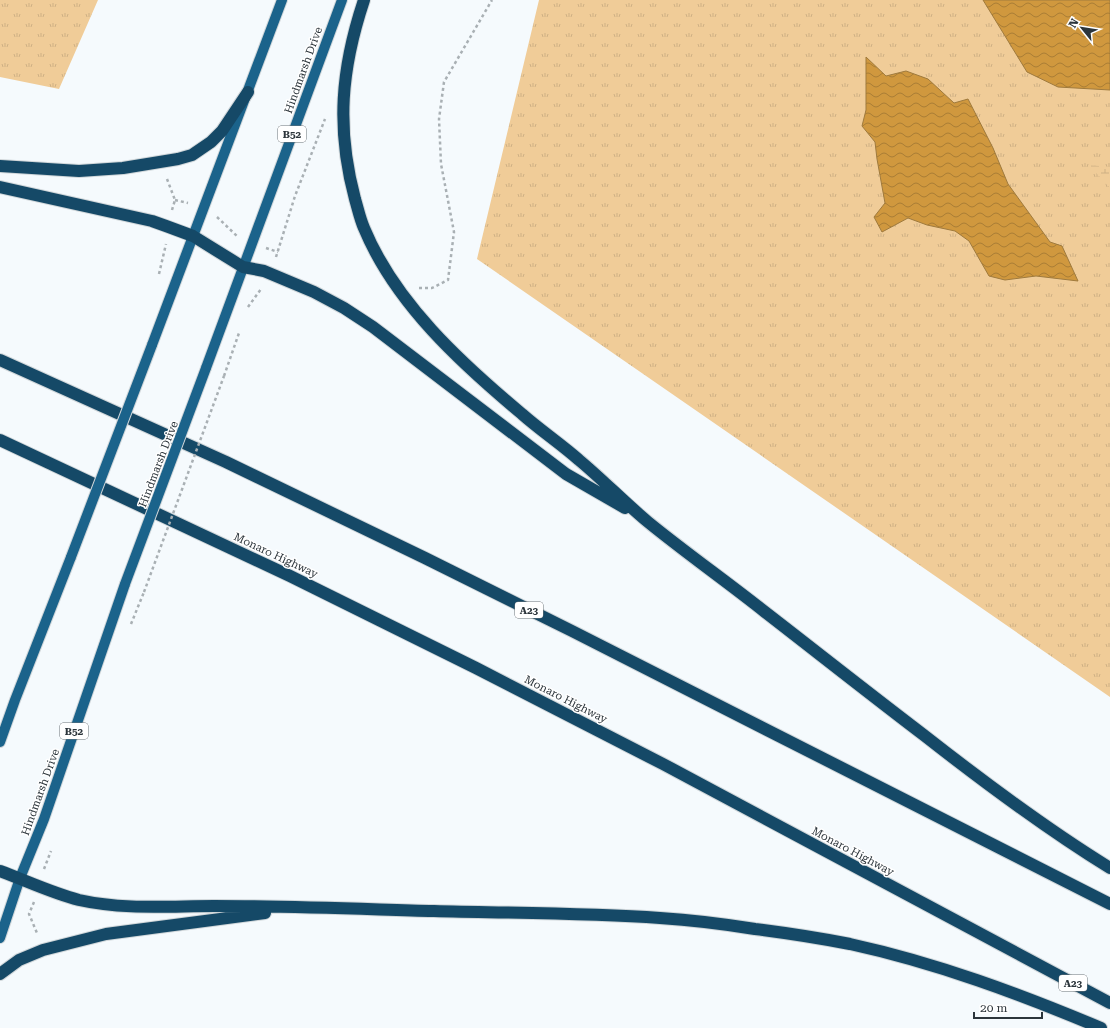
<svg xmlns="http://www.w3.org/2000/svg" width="1110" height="1028" viewBox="0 0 1110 1028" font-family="'Roboto Serif',serif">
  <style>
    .grass { fill: url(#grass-tufts) }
    .wetland { fill: url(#wetland-marsh) }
    .water { fill: url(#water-waves); stroke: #9f7a3d }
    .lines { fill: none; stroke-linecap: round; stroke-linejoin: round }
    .primary-casing { stroke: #d1d7da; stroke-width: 12 }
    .highway-casing { stroke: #d1d7da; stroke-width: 14 }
    .path { stroke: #a9b0b4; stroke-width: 2.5; stroke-dasharray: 3 3; stroke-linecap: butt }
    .primary { stroke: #1b638b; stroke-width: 10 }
    .highway { stroke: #154967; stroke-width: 12 }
    .primary-bridge-casing { stroke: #d1d7da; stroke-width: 12; stroke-linecap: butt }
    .path-bridge { stroke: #a9b0b4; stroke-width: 2.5; stroke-dasharray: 3 3; stroke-linecap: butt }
    .primary-bridge { stroke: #1b638b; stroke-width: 10 }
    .labels { text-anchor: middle; stroke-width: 3; stroke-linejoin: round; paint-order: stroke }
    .shield { fill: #fff; stroke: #6b7276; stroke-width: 1 }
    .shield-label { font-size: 10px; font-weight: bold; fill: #2c353b }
    .street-label { font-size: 11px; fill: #2c353b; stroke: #fff }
  </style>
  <defs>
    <pattern id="grass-tufts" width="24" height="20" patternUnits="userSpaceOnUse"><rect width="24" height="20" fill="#f0cc98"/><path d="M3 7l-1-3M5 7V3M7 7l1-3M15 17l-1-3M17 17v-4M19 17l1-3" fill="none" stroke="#ceb084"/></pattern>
    <pattern id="wetland-marsh" width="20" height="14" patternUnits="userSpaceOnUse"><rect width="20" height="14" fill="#f0cc98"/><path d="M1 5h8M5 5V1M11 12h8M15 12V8" fill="none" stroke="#ceb084"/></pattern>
    <pattern id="water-waves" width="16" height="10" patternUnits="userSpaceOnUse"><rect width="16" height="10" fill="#d0983e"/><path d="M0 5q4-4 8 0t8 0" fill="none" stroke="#a97d35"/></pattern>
  </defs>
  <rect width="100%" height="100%" fill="#f5fafd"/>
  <!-- grass -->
  <path class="grass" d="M0 0H98L59 89 0 77Z
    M539 0H1110V697L477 259Z"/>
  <!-- wetland -->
  <path class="wetland" d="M1089 165 1110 167V188Z"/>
  <!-- water -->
  <path class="water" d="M983 0H1110V90L1058 87 1027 72Z
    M866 57 886 76 906 71 928 79 954 103 968 99 993 148 1008 184 1050 242 1062 246 1078 281 1036 276 1005 280 989 276 969 241 955 231 927 225 908 218 882 232 874 217 885 203 877 159 875 142 862 126 866 110Z"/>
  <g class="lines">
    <!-- primary casing -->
    <g class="primary-casing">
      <path id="primary" d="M152 345 282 0
        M206 368 342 0
        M0 742 15 700 71 557
        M0 938 20 878 44 819 125 584"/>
    </g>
    <!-- highway casing -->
    <g class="highway-casing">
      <path id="highway" d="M364 0C341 69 336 128 355 199 358 209 360 219 364 228 395 303 461 363 522 414 540 430 561 444 579 460 603 480 624 502 648 522 686 553 726 581 765 612 818 653 871 695 925 736 985 783 1045 828 1110 868
        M0 166 79 171 123 168 178 159 192 155 211 142 222 131 248 92
        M0 187 152 221 166 226 193 236 243 267 264 271 314 292 344 308 373 327 566 474 625 508
        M0 360 226 462 425 558 572 631 1110 904
        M0 440 290 576 476 668 663 764 1110 1003
        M0 871C27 881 52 893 79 900 124 910 169 906 214 906 288 906 361 909 434 911 510 913 585 913 660 918 692 920 724 924 755 929 787 933 819 938 850 944 937 963 1020 994 1101 1028
        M0 974 19 960 43 950 106 934 265 913"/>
    </g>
    <!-- path -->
    <path class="path" d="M167 179 175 200 172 210
      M175 200 188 203
      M217 217 238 237
      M266 248 278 252
      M276 257 295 196 325 119
      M159 274 166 244
      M419 288H432L448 280 454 232 441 164 439 119 444 82 492 0
      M248 307 261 289
      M224 376 239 333
      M131 624 144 592
      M44 869 51 851
      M34 902 29 914 37 933"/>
    <!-- primary -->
    <use href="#primary" class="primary"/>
    <!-- highway -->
    <use href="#highway" class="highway"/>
    <!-- primary-bridge casing -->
    <g class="primary-bridge-casing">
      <path id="primary-bridge" d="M71 557 152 345
        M125 584 206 368"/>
    </g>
    <!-- path-bridge -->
    <path class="path-bridge" d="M144 592 224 376"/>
    <!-- primary-bridge -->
    <use href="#primary-bridge" class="primary-bridge"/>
  </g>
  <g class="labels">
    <!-- shield labels -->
    <g class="shield">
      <rect x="278" y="126" width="28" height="16" rx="3"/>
      <rect x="515" y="602" width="28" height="16" rx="3"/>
      <rect x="60" y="723" width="28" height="16" rx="3"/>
      <rect x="1059" y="975" width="28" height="16" rx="3"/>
    </g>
    <g class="shield-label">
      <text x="292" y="138">B52</text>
      <text x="529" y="614">A23</text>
      <text x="74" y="735">B52</text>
      <text x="1073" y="987">A23</text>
    </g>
    <!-- street labels -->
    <g class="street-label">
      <text transform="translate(303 70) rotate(-70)" y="4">Hindmarsh Drive</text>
      <text transform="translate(158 464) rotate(-69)" y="4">Hindmarsh Drive</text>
      <text transform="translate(276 555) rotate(25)" y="4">Monaro Highway</text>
      <text transform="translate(566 699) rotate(27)" y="4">Monaro Highway</text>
      <text transform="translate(40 792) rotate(-70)" y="4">Hindmarsh Drive</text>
      <text transform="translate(853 851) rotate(28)" y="4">Monaro Highway</text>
    </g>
  </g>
  <!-- north arrow -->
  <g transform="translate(1082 28) rotate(300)" stroke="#ffffff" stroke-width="3" paint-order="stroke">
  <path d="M0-3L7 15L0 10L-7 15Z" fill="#2c353b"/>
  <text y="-6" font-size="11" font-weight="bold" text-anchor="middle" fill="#2c353b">N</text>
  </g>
  <!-- scale -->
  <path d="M974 1012v6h68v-6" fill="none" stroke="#2c353b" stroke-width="2"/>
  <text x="980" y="1012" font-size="12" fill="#2c353b" stroke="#ffffff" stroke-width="3" paint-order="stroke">20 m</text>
</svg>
